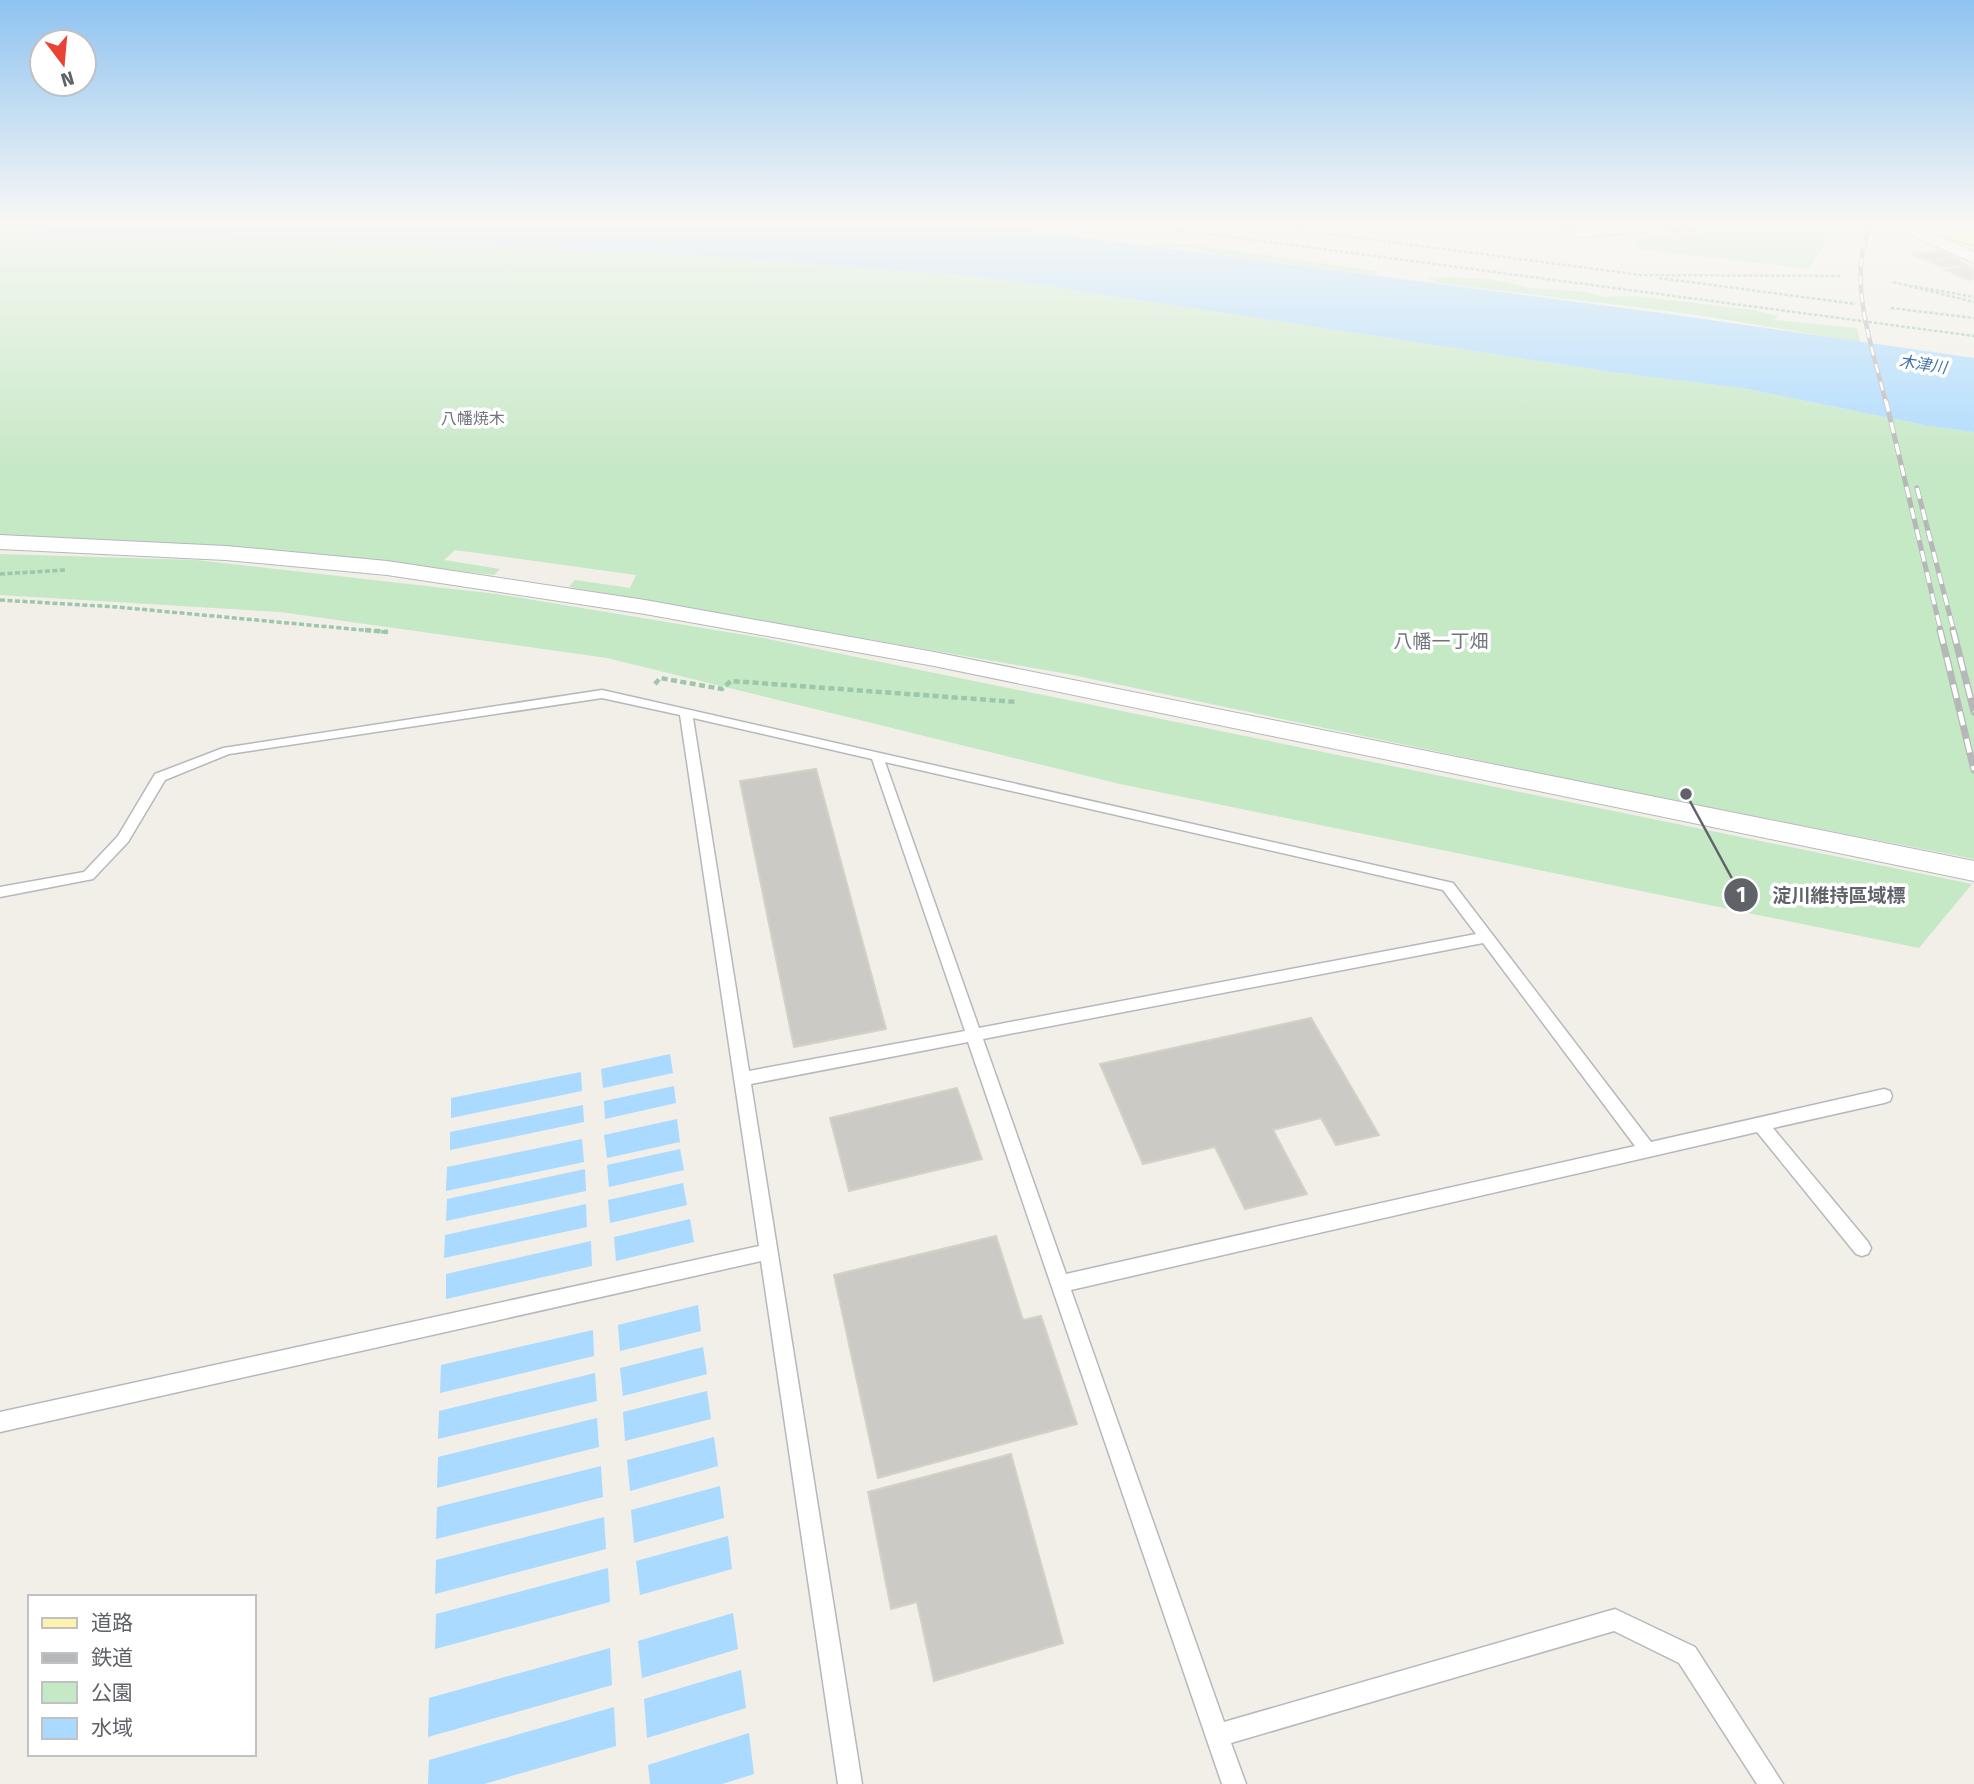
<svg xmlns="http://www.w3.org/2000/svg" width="1974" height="1784" viewBox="0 0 1974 1784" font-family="'Fira Sans','Noto Sans JP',sans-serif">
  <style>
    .green { fill: #c5e8c5 }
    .water { fill: #aadaff }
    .building { fill: #cccac5; stroke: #d6d1c6; stroke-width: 2 }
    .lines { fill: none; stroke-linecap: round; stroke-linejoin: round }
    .service-casing { stroke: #b5b8bc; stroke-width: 3 }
    .minor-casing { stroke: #b5b8bc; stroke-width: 2 }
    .primary-casing { stroke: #f2c960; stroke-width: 3 }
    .path-far2 { stroke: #9cc7a9; stroke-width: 2.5; stroke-dasharray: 3.5 2; stroke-linecap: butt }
    .path-far1 { stroke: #9cc7a9; stroke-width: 3.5; stroke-dasharray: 5 2.5; stroke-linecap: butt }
    .path { stroke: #9cc7a9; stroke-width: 4.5; stroke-dasharray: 6 3.5; stroke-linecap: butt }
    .service { fill: #fff; fill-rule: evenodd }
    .minor { fill: #fff; fill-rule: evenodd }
    .primary { fill: #fff2af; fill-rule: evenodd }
    .rail-far2-casing { stroke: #b6b7b8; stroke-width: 4.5 }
    .rail-far1-casing { stroke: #b6b7b8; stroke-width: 5 }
    .rail-casing { stroke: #b6b7b8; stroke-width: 7 }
    .rail-far2 { stroke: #fff; stroke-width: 2.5; stroke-dasharray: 9; stroke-linecap: butt }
    .rail-far1 { stroke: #fff; stroke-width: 3.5; stroke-dasharray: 11; stroke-linecap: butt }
    .rail { stroke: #fff; stroke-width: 4.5; stroke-dasharray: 14; stroke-linecap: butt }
    .labels { text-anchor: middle; stroke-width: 7; stroke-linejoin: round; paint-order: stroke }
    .far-water-label { font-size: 16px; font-style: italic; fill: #4174aa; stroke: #fff }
    .far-neighbourhood-label { font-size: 16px; fill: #70757a; stroke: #fff }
    .neighbourhood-label { font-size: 19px; fill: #70757a; stroke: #fff }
    .leader { fill: none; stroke: #5f6368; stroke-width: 2.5 }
    .callout-dot { fill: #5f6368; stroke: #fff; stroke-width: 2.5 }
    .mark-label { font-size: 21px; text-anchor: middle; font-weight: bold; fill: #fff }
    .callout-label { font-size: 19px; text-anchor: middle; font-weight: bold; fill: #5f6368; stroke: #fff; stroke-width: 7; stroke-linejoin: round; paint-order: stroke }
  </style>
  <rect width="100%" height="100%" fill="#f1efe8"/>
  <!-- green -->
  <path class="green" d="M1692 223H1756L1761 226 1839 223 1809 269 1639 249 1635 239 1706 233Z
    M0 228 678 254 988 277 1611 372 1742 388 1929 426 1974 432V859L1611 788 1068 674 569 587 575 580 630 588 636 575 455 550 444 560 500 569 494 575C329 555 166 542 0 537Z
    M1158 243 1188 244 1376 271 1378 275 1217 255 1187 246 1171 248 1151 245Z
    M1453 277 1496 280 1530 288 1586 292 1604 297 1633 296 1754 310 1778 316 1775 320 1857 328 1860 342 1691 314 1438 283 1427 278Z
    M0 554 196 560 497 594 763 638 1972 884 1919 948 1120 784 607 658 280 612 0 595Z"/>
  <!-- water -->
  <path class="water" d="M0 223H973L1662 313 1974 358V432L1929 426 1742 388 1611 372 988 277 678 254 33 231 0 228Z
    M670 1054 673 1073 603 1088 601 1069Z
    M581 1072 582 1091 451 1118V1098Z
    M674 1086 676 1103 605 1119 604 1101Z
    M583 1105 584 1122 450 1150V1132Z
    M677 1119 680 1142 607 1158 604 1135Z
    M582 1139 584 1162 446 1191 447 1167Z
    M680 1149 684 1170 609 1187 607 1165Z
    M585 1169 586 1191 446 1221 447 1199Z
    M683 1183 687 1205 610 1223 608 1200Z
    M586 1204 587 1227 444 1258 445 1235Z
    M690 1219 694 1242 616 1261 614 1237Z
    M591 1241 592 1266 446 1299V1274Z
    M698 1305 701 1331 620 1351 618 1325Z
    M593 1330 594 1356 440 1393 441 1365Z
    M703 1347 707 1374 623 1396 620 1368Z
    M595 1373 597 1401 438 1439 439 1411Z
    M707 1391 711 1419 625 1441 623 1412Z
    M597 1418 599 1447 437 1488 438 1457Z
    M714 1437 718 1466 630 1491 627 1460Z
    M601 1466 603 1497 436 1539 437 1507Z
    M720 1486 724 1518 634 1543 631 1510Z
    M604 1517 606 1549 435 1594 436 1560Z
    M728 1536 732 1569 640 1595 636 1561Z
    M608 1568 610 1602 435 1649 436 1614Z
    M733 1613 738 1649 642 1678 638 1641Z
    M610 1648 612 1685 428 1737 429 1698Z
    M741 1670 746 1708 647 1738 644 1699Z
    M614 1707 616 1746 484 1784H428L429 1760Z
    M749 1733 754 1774 722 1784H650L648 1765Z"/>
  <!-- building -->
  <path class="building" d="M1553 223H1572L1581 229 1564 230Z
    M1686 224 1699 231 1674 233 1662 225Z
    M1942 251 1955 258 1924 260 1912 254Z
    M1956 259 1967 265 1941 267 1930 262Z
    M1967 267 1974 270V279L1968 280 1946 270Z
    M816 769 886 1029 794 1047 740 781Z
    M1311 1018 1379 1135 1336 1145 1321 1118 1273 1130 1307 1194 1245 1209 1215 1147 1143 1164 1100 1064Z
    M957 1088 982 1159 849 1191 830 1118Z
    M996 1236 1023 1320 1041 1316 1077 1424 878 1478 834 1275Z
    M1011 1454 1063 1643 934 1681 917 1602 891 1609 868 1492Z"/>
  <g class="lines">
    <!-- service casing -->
    <g class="service-casing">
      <path id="service" d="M602 690 1453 883 1651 1142 1884 1089 1890 1091 1892 1096 1890 1101 1884 1103 1773 1128 1868 1242 1871 1248 1868 1254 1862 1256 1856 1254 1757 1132 1071 1290 1224 1722 1615 1609 1695 1647 1783 1784H1757L1679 1663 1614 1631 1231 1743 1246 1784H1222L968 1042 751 1084 862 1784H838L761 1261 0 1432V1412L759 1246 680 715 602 698 229 754 165 780 128 842 93 879 0 897V887L84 872 118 836 155 774 223 748ZM693 718 872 759 965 1031 749 1071ZM885 762 1443 890 1476 934 979 1028ZM1483 943 1635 1146 1066 1274 983 1039Z"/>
    </g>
    <!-- minor casing -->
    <g class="minor-casing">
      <path id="minor" d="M1502 223H1518L1520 226 1513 230Z
        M1641 223H1659L1662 227 1655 231 1577 237 1570 233 1577 229Z
        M1894 223H1910L1974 252V263L1895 228Z
        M0 535 226 546 387 561 645 600 934 652 1974 861V881L934 666 645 614 387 575 226 560 0 549Z"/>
    </g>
    <!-- primary casing -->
    <g class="primary-casing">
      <path id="primary" d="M1910 223H1939L1974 233V245L1912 227Z"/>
    </g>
    <!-- path-far2 -->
    <path class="path-far2" d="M1127 223 1974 336
      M1246 223 1641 275 1841 276
      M1659 278 1856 304
      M1893 282 1974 302
      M1914 286 1974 297
      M1891 308 1974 318"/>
    <!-- path-far1 -->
    <path class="path-far1" d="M0 574 66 570
      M0 600 117 607 384 632"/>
    <!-- path -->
    <path class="path" d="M365 630 388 632
      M655 684 660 678 722 689 731 681 1017 702"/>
    <!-- service -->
    <use href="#service" class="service"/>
    <!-- minor -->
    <use href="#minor" class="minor"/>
    <!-- primary -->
    <use href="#primary" class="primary"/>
    <!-- rail-far2 casing -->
    <g class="rail-far2-casing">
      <path id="rail-far2" d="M1871 223C1846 280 1872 345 1886 403"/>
    </g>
    <!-- rail-far1 casing -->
    <g class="rail-far1-casing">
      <path id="rail-far1" d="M1886 401 1941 632
        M1917 488 1954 632"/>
    </g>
    <!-- rail casing -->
    <g class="rail-casing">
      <path id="rail" d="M1940 630 1974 770
        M1953 630 1974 712"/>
    </g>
    <!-- rail-far2 -->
    <use href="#rail-far2" class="rail-far2"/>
    <!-- rail-far1 -->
    <use href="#rail-far1" class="rail-far1"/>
    <!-- rail -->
    <use href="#rail" class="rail"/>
  </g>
  <!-- sky -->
  <linearGradient id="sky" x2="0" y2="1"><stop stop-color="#8fc3f1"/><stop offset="0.47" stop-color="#f9f8f5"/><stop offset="1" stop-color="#f9f8f5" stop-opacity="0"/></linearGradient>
  <rect width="1974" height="473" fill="url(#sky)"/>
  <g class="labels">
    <!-- far-water labels -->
    <g class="far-water-label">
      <text transform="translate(1923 364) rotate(8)" y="6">木津川</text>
    </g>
    <!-- far-neighbourhood labels -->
    <g class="far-neighbourhood-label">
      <text x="473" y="424">八幡焼木</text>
    </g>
    <!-- neighbourhood labels -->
    <g class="neighbourhood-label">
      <text x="1441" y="648">八幡一丁畑</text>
    </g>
  </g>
  <!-- callouts -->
  <path class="leader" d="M1686 794L1741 895"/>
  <g class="callout-dot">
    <circle cx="1686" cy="794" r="7"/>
    <circle cx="1741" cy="895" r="18"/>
  </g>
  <g class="mark-label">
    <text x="1741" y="902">1</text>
  </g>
  <g class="callout-label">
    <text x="1839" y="902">淀川維持區域標</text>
  </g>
  <!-- legend -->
  <rect x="28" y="1595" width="228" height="161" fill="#ffffff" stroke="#bfc1c3" stroke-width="2"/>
  <rect x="42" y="1618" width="35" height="10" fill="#fff2af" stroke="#bfc1c3" stroke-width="2"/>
  <text x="91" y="1630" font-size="21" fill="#5f6368">道路</text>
  <rect x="42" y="1653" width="35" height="10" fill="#b6b7b8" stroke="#bfc1c3" stroke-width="2"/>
  <text x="91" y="1665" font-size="21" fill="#5f6368">鉄道</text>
  <rect x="42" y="1682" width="35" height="21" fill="#c5e8c5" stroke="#bfc1c3" stroke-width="2"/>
  <text x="91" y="1700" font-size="21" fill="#5f6368">公園</text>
  <rect x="42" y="1718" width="35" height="21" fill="#aadaff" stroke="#bfc1c3" stroke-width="2"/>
  <text x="91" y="1735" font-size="21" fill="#5f6368">水域</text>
  <!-- north arrow -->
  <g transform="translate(63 63) rotate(164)"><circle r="33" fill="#ffffff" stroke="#bfc1c3" stroke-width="2"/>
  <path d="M0-5L12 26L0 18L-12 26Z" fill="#ea4335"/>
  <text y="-10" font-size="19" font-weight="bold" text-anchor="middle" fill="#5f6368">N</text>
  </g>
</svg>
